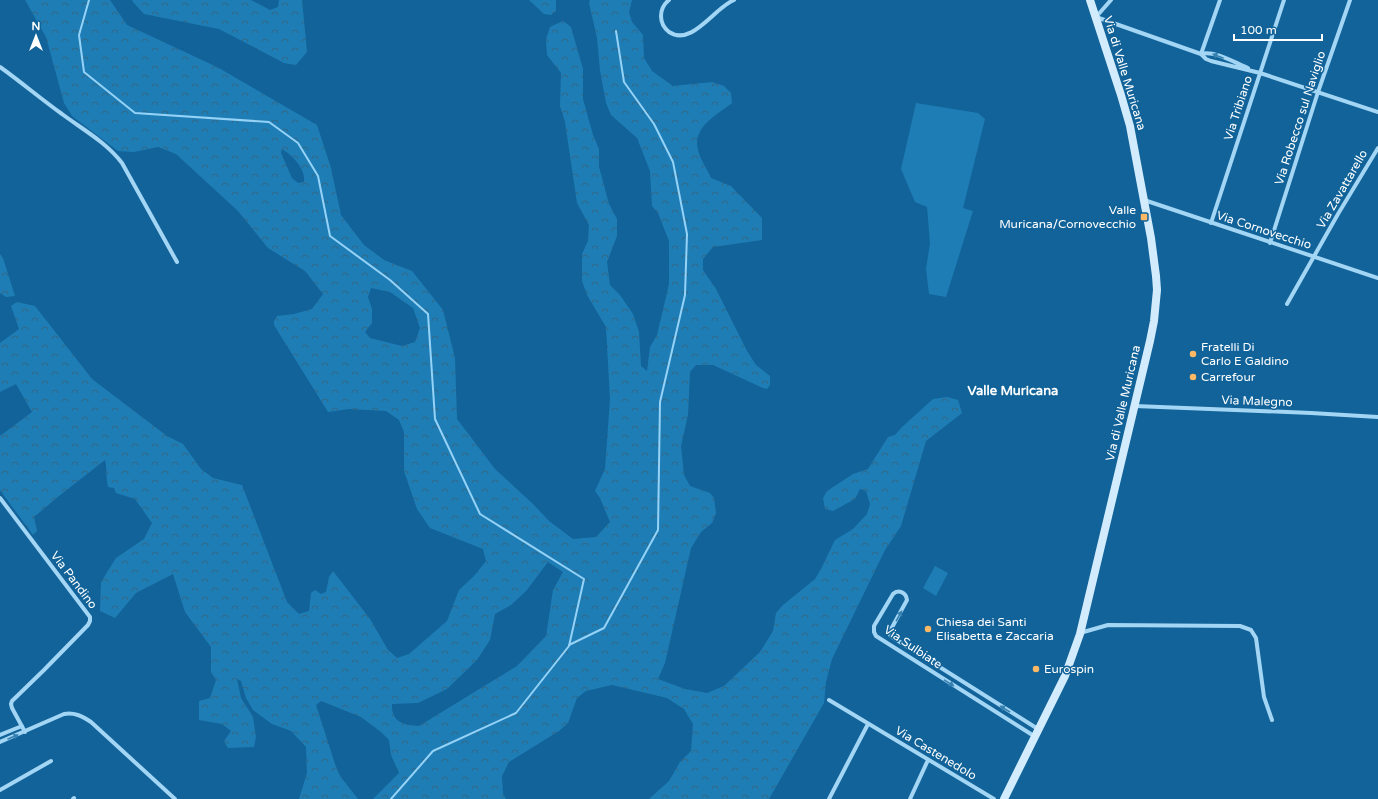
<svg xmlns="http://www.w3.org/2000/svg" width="1378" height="799" viewBox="0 0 1378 799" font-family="'Varela Round',sans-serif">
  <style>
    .grass { fill: #1f7db6 }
    .forest { fill: url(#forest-crowns); fill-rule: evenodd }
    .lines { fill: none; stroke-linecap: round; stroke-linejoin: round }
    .stream { stroke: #94d3f7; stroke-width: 2 }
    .street { stroke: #a3d5f4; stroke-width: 4 }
    .secondary { stroke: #d2ecfd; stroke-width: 8 }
    .oneway { fill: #3680b0 }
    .poi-dot { fill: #ffb966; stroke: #116399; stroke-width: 1.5 }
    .labels { text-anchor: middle; stroke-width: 3; stroke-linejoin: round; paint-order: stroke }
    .street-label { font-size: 12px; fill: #fff; stroke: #116399 }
    .poi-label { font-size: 12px; fill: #fff; stroke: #116399; text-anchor: start }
    .neighbourhood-label { font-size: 13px; font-weight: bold; fill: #fff; stroke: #116399 }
  </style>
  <defs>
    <pattern id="forest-crowns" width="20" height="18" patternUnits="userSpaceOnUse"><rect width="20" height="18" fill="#1f7db6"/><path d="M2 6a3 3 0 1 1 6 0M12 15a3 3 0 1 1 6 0" fill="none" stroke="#336786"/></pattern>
  </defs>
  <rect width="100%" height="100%" fill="#116399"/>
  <!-- grass -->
  <path class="grass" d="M916 103 978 113 985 119 963 208 973 211 946 297 929 294 926 269 930 243 927 207 915 202 901 169Z
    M935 566 948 573 936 596 923 588Z"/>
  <!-- forest -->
  <path class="forest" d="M25 0H110L127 25 217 67 317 125 331 168 341 215 364 245 384 260 412 271 443 310 455 358 457 419 495 469 533 504 549 521 573 539 596 537 610 522 600 498 595 491 605 469 610 399 606 327 587 295 582 281V254L588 241 589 225 577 203 565 122 560 106 561 73 547 55 546 39 550 27 563 21 571 27 583 69V99L593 135 599 149V167L609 204 617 219V236L607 262 610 285 620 295 633 314 639 332 641 366 647 371 650 347 657 335 669 284V241L658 213 652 206 650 171 637 138 611 115 606 103 600 70 597 38 589 3 590 0H632L629 12 632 22 643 35 644 58 652 71 673 86 712 82 724 86 731 93 732 103C717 115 692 127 698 150 700 159 707 169 711 178L731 186 762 218V240L713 247 703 259V270L716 289 747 351 756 365 770 376V385L767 389 763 388 713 365H696L690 372 688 415 681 446 684 475 690 486 710 493 714 498 716 513 712 523 701 532 691 548 665 663 658 679 685 689 707 693 724 686 760 652 773 631 776 613 783 605 815 579 821 569 835 540 853 529 867 514 870 504 866 491 860 489 855 499 833 511 825 509 823 498 827 491 853 474 868 469 888 437 895 435 901 428 933 399 947 397 958 400 962 413 926 441 901 526 885 550 832 659 826 682 824 703 769 799H649L669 781 680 762 691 751 693 724 684 709 667 698 612 685 586 691 577 698 568 723 559 731 509 762 502 776 503 794 506 799H373L399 773 391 755 389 740 381 732 361 717 321 701 316 705 335 764 340 776 358 799H299L307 773 306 747 291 731 272 724 253 710 246 698 241 681 237 679 241 698 253 717 256 737 254 747 228 748 224 741 231 731 222 724 199 720V701L210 698 216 680 211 672V647L185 612 173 574 136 593 115 618 100 611 101 582 116 558 144 539 152 523 135 499 116 493 114 488 108 487C106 477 107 469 105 460L59 496 34 517 37 531 33 535 0 490V436L32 412 16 384 0 392V343L19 329 11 306 17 302 35 306 92 379 167 436 183 444 201 469 213 478 242 485 287 602 299 614 309 611 311 593 315 590 321 594 326 592 329 577 333 571 370 619 388 650 397 658 409 654 447 621 459 590 474 576 486 561 483 549 430 528 417 509 404 471V432L399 420 386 411 349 409 328 412 274 325V321L277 316 294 314 312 309 323 294 305 271 268 248 238 211 176 154 158 147 134 152 118 151 72 116 64 103 46 37ZM282 149C292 155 306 169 304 182L298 183 292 178 281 153ZM371 288 390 292 413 308 420 328 415 342 402 346 370 338 365 332 372 323V309L368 297ZM548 562 563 572 553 590 546 636 517 666 419 726C403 725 391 722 392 704L418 703 447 689 477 660 490 640 495 614 511 605 526 591Z
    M132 0H251L270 10 278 7 279 0H302L307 52 296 65 284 63 219 29 144 14 133 2Z
    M529 0H556V11L551 15 544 14Z
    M0 254 3 258 15 296 6 297 0 293Z"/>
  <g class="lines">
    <!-- stream -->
    <path class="stream" d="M89 0 79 35 84 72 135 113 269 122 298 143 318 176 330 236 390 280 428 314 435 419 480 514 584 579 569 646 516 713 433 751 391 799
      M569 645 604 628 658 530 660 402 685 295 687 234 673 162 654 124 624 82 616 31"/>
    <!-- street -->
    <path class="street" d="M669 0C664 4 661 9 661 16 661 22 664 28 669 32 692 47 714 8 734 0
      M1111 0 1096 17 1201 54 1206 59 1211 61 1260 73 1378 112
      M1201 54C1215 50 1235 63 1248 68
      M1201 54 1220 0
      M0 67C21 82 41 99 62 114 82 129 106 142 122 163L177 262
      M1144 200 1378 278
      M1211 223 1284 0
      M1270 243 1318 92 1350 0
      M1287 304 1338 214 1378 148
      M1135 406 1311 413 1378 417
      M0 498 90 617V621L88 625 44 670 12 701 11 704 12 708 25 732
      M1080 633 1108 625 1240 626 1251 630 1256 638 1264 697 1272 720
      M829 700 994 799
      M0 735 22 726
      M1034 736 876 636 874 632V626L893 594C898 589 906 592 907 600L890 631V635L892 637 1038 729
      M0 742 64 714C74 712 82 716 91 722L175 799
      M0 790 51 761
      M73 799 74 798
      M829 799 868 724
      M910 799 928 760"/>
    <!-- secondary -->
    <path class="secondary" d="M1004 799 1065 676 1080 634 1150 341 1154 321 1157 290 1156 276 1151 238 1130 126 1121 95 1090 0"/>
  </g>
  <!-- one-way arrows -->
  <defs><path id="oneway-solid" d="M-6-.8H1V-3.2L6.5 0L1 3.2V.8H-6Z"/></defs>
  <g class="oneway">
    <use href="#oneway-solid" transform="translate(1218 56) rotate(-159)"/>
    <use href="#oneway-solid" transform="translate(899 616) rotate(-61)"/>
    <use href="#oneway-solid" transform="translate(949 683) rotate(32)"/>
    <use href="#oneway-solid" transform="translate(1005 709) rotate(-148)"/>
    <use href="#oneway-solid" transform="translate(13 737) rotate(-23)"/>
  </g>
  <!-- markers -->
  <g class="poi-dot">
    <rect x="1140" y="213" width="8" height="8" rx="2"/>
    <circle cx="1193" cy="354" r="4"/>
    <circle cx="1193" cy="377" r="4"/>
    <circle cx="928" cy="629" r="4"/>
    <circle cx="1036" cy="669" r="4"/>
  </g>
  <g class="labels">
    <!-- street labels -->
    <g class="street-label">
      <text transform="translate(1125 73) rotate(73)" y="4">Via di Valle Muricana</text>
      <text transform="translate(1238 108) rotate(-72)" y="4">Via Tribiano</text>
      <text transform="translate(1300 118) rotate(-72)" y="4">Via Robecco sul Naviglio</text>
      <text transform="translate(1342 189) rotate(-60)" y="4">Via Zavattarello</text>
      <text transform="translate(1264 230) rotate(18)" y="4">Via Cornovecchio</text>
      <text transform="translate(1257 401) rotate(2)" y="4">Via Malegno</text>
      <text transform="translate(1123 403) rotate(-77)" y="4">Via di Valle Muricana</text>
      <text transform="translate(74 580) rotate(53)" y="4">Via Pandino</text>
      <text transform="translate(913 647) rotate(34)" y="4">Via Sulbiate</text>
      <text transform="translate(936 753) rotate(31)" y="4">Via Castenedolo</text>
    </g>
    <!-- poi labels -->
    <g class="poi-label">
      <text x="1136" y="214" text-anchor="end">Valle<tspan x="1136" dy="14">Muricana/Cornovecchio</tspan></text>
      <text x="1201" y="351">Fratelli Di<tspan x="1201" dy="14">Carlo E Galdino</tspan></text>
      <text x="1201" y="381">Carrefour</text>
      <text x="936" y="626">Chiesa dei Santi<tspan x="936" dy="14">Elisabetta e Zaccaria</tspan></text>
      <text x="1044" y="673">Eurospin</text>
    </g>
    <!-- neighbourhood labels -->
    <g class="neighbourhood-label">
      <text x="1013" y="395">Valle Muricana</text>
    </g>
  </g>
  <!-- north arrow -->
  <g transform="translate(36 36)" stroke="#116399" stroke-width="3" paint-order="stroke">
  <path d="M0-3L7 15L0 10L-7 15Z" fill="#ffffff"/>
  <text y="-6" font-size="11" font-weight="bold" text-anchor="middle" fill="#ffffff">N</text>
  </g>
  <!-- scale -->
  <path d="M1234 34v6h88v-6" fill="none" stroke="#ffffff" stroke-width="2"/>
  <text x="1240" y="34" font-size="12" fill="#ffffff" stroke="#116399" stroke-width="3" paint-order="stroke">100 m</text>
</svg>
